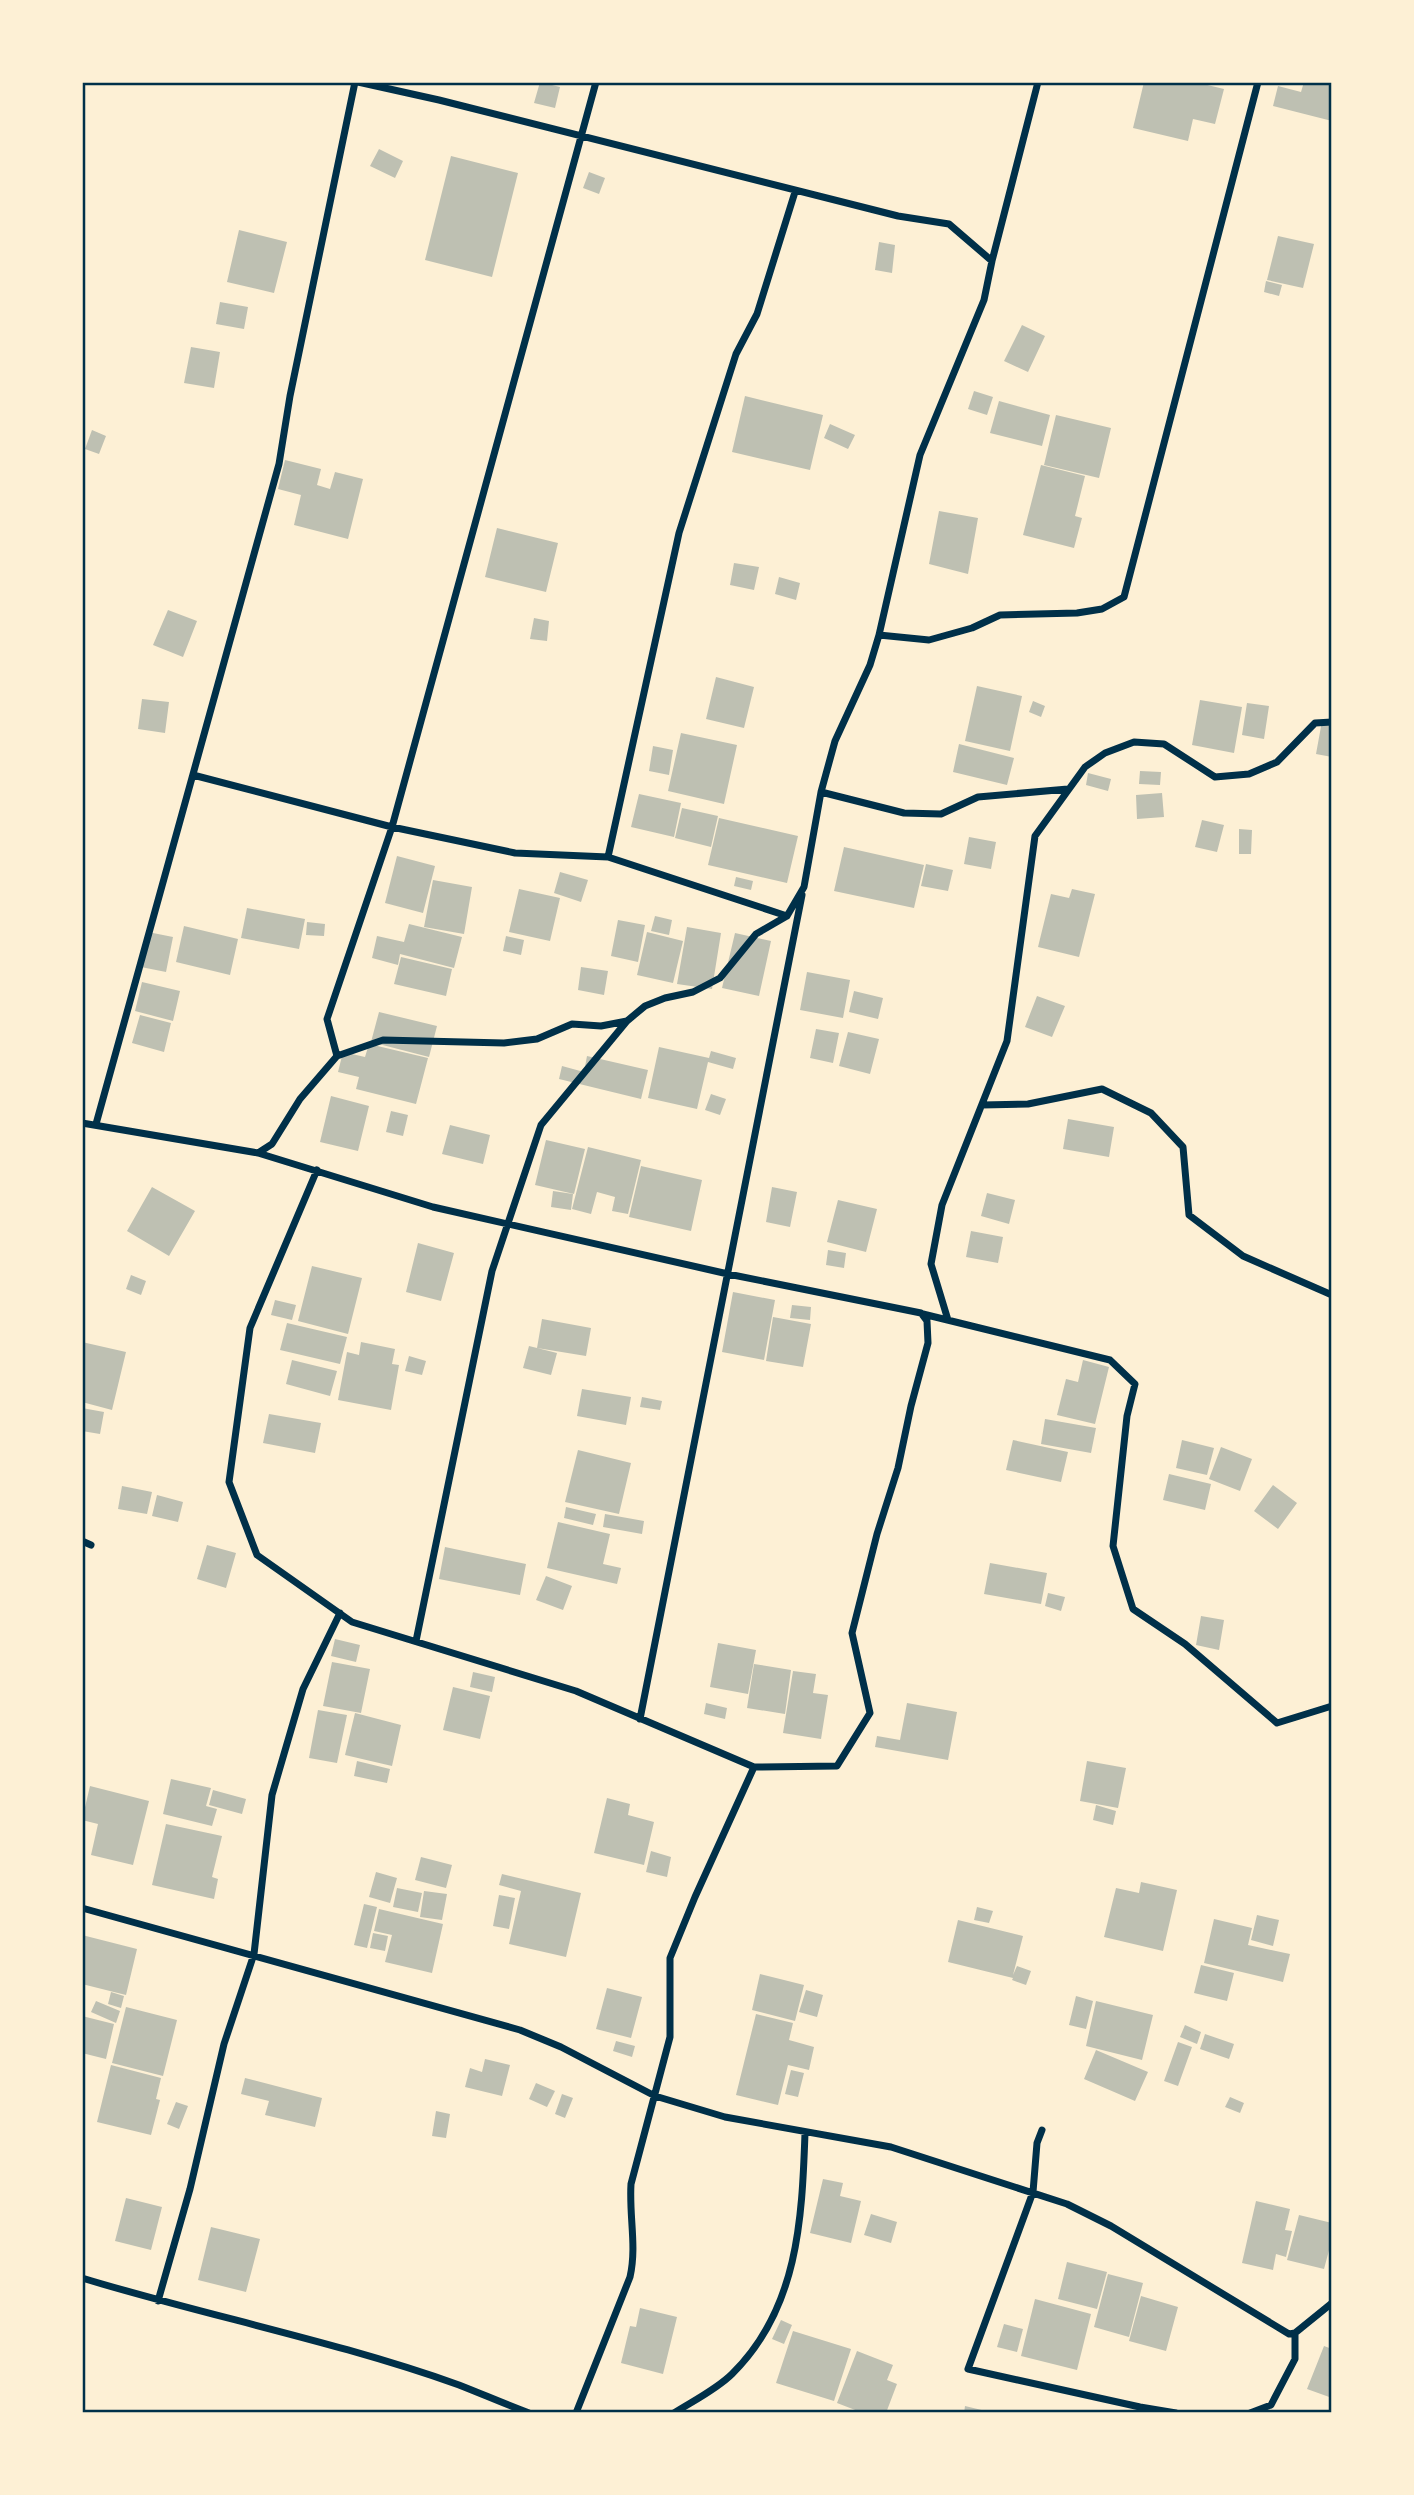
<svg xmlns="http://www.w3.org/2000/svg" width="1414" height="2495" viewBox="0 0 1414 2495" font-family="Poppins,sans-serif">
  <style>
    .building { fill: #bec0b2 }
    .lines { fill: none; stroke-linecap: round; stroke-linejoin: round }
    .minor { stroke: #003049; stroke-width: 7 }
    .neatline { fill: none; stroke: #003049; stroke-width: 2.5 }
  </style>
  <rect width="100%" height="100%" fill="#fdf0d5"/>
  <!-- building -->
  <path class="building" d="M540 82 560 87 555 108 534 103Z
    M1144 82H1195L1224 89 1215 124 1193 119 1188 141 1133 128Z
    M1304 82H1332V121L1273 106 1278 86 1301 92Z
    M379 149 403 161 395 178 370 166Z
    M451 156 518 173 492 277 425 260Z
    M589 172 605 178 599 194 583 188Z
    M239 230 287 242 274 293 227 282Z
    M1278 236 1314 244 1303 288 1267 280Z
    M879 242 895 245 892 273 875 270Z
    M1266 281 1282 285 1279 296 1264 292Z
    M220 302 248 307 244 329 216 324Z
    M1022 325 1045 336 1028 372 1004 361Z
    M191 347 220 352 214 388 184 383Z
    M974 391 993 397 987 415 968 409Z
    M745 396 823 415 810 470 732 452Z
    M999 401 1050 415 1042 446 990 433Z
    M1056 415 1111 428 1099 478 1044 465Z
    M830 424 855 435 848 449 824 438Z
    M92 430 106 436 99 454 85 449Z
    M285 460 321 469 317 485 330 489 335 472 363 479 348 539 294 525 301 495 278 489Z
    M1041 465 1085 476 1075 516 1082 518 1074 548 1023 535Z
    M939 511 978 518 968 574 929 564Z
    M497 528 558 543 546 592 485 577Z
    M734 563 759 567 754 590 730 585Z
    M779 577 800 583 796 600 775 594Z
    M168 610 197 621 183 657 153 645Z
    M534 618 549 621 547 641 530 639Z
    M716 677 754 687 744 728 706 719Z
    M977 686 1022 696 1010 751 965 741Z
    M142 699 169 702 165 733 138 729Z
    M1200 700 1242 707 1234 753 1192 745Z
    M1033 701 1045 706 1041 717 1029 712Z
    M1247 703 1269 706 1264 739 1242 735Z
    M1322 721 1332 723V757L1316 754Z
    M681 733 737 745 724 804 668 791Z
    M959 744 1014 758 1007 785 953 772Z
    M653 746 673 750 669 775 649 771Z
    M1140 771 1161 772 1160 785 1139 784Z
    M1088 773 1111 779 1108 791 1086 785Z
    M1162 793 1164 817 1137 819 1136 795Z
    M639 794 681 803 674 837 631 827Z
    M682 808 718 816 711 847 675 838Z
    M719 818 798 836 787 883 708 865Z
    M1202 820 1224 825 1217 852 1195 847Z
    M1239 829 1252 830 1251 854H1239Z
    M969 837 996 842 991 869 964 864Z
    M844 847 924 865 914 908 834 891Z
    M397 856 435 866 423 913 385 903Z
    M926 864 953 870 948 891 921 886Z
    M560 872 588 880 581 902 554 893Z
    M736 877 753 881 751 890 734 886Z
    M433 880 472 887 464 934 424 927Z
    M519 889 560 898 550 941 509 932Z
    M1072 889 1095 894 1079 957 1038 947 1051 894 1069 898Z
    M247 908 305 919 299 949 241 938Z
    M655 916 672 920 669 935 651 931Z
    M618 920 645 925 638 962 611 956Z
    M307 922 325 924 324 936 306 935Z
    M409 924 462 937 454 968 400 954 398 965 372 958 377 936 404 942Z
    M184 926 238 939 230 975 176 962Z
    M687 927 721 933 712 989 677 984Z
    M148 932 173 937 166 972 141 967Z
    M647 932 683 941 673 983 637 975Z
    M735 933 771 941 759 996 722 988Z
    M506 936 524 940 521 955 503 951Z
    M401 957 452 969 446 996 394 984Z
    M581 967 608 971 604 995 578 990Z
    M807 972 850 980 843 1018 800 1010Z
    M142 982 180 991 173 1021 135 1011Z
    M854 991 883 998 878 1019 849 1012Z
    M1037 996 1065 1006 1052 1037 1025 1027Z
    M379 1012 437 1026 429 1057 371 1042Z
    M140 1015 171 1023 164 1052 132 1043Z
    M816 1029 839 1033 833 1063 810 1058Z
    M848 1032 879 1039 870 1074 839 1066Z
    M369 1044 428 1058 416 1104 356 1089 359 1077 338 1072 343 1052 365 1057Z
    M659 1047 709 1058 711 1051 736 1058 733 1069 708 1062 697 1109 648 1098Z
    M587 1056 648 1070 641 1099 559 1079 562 1066 584 1072Z
    M711 1094 726 1099 720 1115 705 1110Z
    M331 1096 369 1106 358 1151 320 1142Z
    M391 1111 408 1115 403 1136 386 1132Z
    M1068 1119 1114 1127 1109 1157 1063 1149Z
    M450 1125 490 1135 483 1164 442 1154Z
    M546 1140 585 1149 574 1194 535 1185Z
    M588 1147 641 1160 628 1214 612 1211 615 1197 597 1192 591 1214 572 1209Z
    M641 1166 702 1180 691 1231 629 1217Z
    M152 1187 195 1211 169 1256 127 1231Z
    M772 1187 797 1192 790 1227 766 1222Z
    M553 1191 573 1194 571 1210 551 1207Z
    M987 1193 1015 1200 1009 1224 981 1216Z
    M838 1200 877 1209 866 1252 827 1242Z
    M971 1231 1003 1237 998 1263 966 1257Z
    M418 1243 454 1253 441 1301 406 1292Z
    M828 1250 846 1253 844 1268 826 1265Z
    M312 1266 362 1278 348 1334 298 1321Z
    M131 1275 146 1281 141 1295 126 1289Z
    M733 1292 775 1300 764 1360 722 1352Z
    M275 1300 296 1305 292 1320 271 1315Z
    M792 1305 811 1307 810 1320 790 1318Z
    M773 1317 811 1324 803 1367 766 1361Z
    M542 1319 591 1328 586 1356 537 1348Z
    M287 1323 347 1337 340 1364 280 1350Z
    M82 1342 126 1352 112 1410 82 1402Z
    M361 1342 395 1349 392 1364 399 1365 391 1410 338 1400 347 1352 359 1355Z
    M529 1346 557 1353 551 1375 523 1368Z
    M409 1356 426 1361 422 1375 405 1371Z
    M292 1360 337 1371 330 1396 286 1384Z
    M1083 1360 1109 1367 1095 1424 1057 1415 1066 1379 1078 1382Z
    M582 1389 631 1397 626 1425 577 1416Z
    M642 1397 662 1401 660 1410 640 1407Z
    M82 1408 104 1412 100 1434 82 1431Z
    M269 1414 321 1423 315 1453 263 1443Z
    M1045 1419 1096 1428 1091 1453 1041 1444Z
    M1013 1440 1068 1452 1061 1482 1006 1470Z
    M1182 1440 1214 1448 1207 1475 1176 1468Z
    M1221 1447 1252 1459 1240 1491 1209 1479Z
    M578 1450 631 1463 619 1514 565 1502Z
    M1169 1474 1211 1484 1205 1510 1163 1500Z
    M1273 1485 1297 1503 1278 1529 1254 1511Z
    M122 1486 152 1492 147 1514 118 1509Z
    M157 1495 183 1502 178 1522 152 1516Z
    M566 1507 596 1514 593 1525 564 1518Z
    M605 1514 644 1521 642 1534 603 1527Z
    M558 1522 610 1534 603 1564 621 1568 617 1584 547 1568Z
    M207 1545 236 1553 226 1588 197 1579Z
    M445 1547 526 1564 520 1595 439 1579Z
    M990 1563 1047 1573 1041 1604 984 1594Z
    M546 1576 572 1586 563 1610 536 1600Z
    M1048 1593 1065 1597 1061 1611 1045 1606Z
    M1201 1616 1224 1620 1219 1650 1196 1645Z
    M335 1639 360 1645 356 1662 331 1656Z
    M718 1643 756 1650 748 1694 710 1687Z
    M332 1662 370 1669 361 1713 323 1706Z
    M754 1664 791 1670 785 1714 747 1708Z
    M793 1671 816 1674 813 1693 828 1695 821 1739 783 1733Z
    M473 1672 495 1677 492 1692 470 1687Z
    M453 1687 490 1696 480 1739 443 1730Z
    M706 1703 727 1708 725 1719 704 1714Z
    M907 1703 957 1712 948 1760 875 1747 877 1736 900 1740Z
    M318 1710 347 1715 337 1763 309 1758Z
    M355 1713 401 1725 392 1766 345 1755Z
    M357 1761 390 1769 387 1783 354 1776Z
    M1087 1761 1126 1768 1118 1808 1080 1801Z
    M171 1779 211 1788 206 1806 217 1809 212 1826 163 1814Z
    M90 1786 149 1801 133 1865 91 1855 98 1824 82 1820Z
    M213 1790 246 1799 242 1814 209 1805Z
    M607 1798 630 1804 628 1815 654 1822 644 1865 594 1853Z
    M1096 1805 1116 1811 1113 1825 1093 1820Z
    M166 1824 222 1836 212 1877 218 1879 214 1899 152 1885Z
    M651 1851 671 1857 667 1877 646 1872Z
    M421 1857 452 1865 446 1888 415 1880Z
    M376 1872 397 1878 390 1903 369 1897Z
    M502 1874 581 1893 566 1957 509 1944 521 1891 499 1885Z
    M1141 1882 1177 1890 1163 1951 1104 1937 1116 1888 1139 1893Z
    M397 1888 422 1893 418 1912 393 1907Z
    M424 1891 447 1894 442 1920 420 1917Z
    M499 1895 515 1898 509 1929 493 1926Z
    M364 1904 377 1907 367 1948 354 1945Z
    M977 1907 993 1911 989 1923 974 1920Z
    M379 1909 443 1924 432 1973 385 1962 392 1935 374 1931Z
    M1257 1915 1279 1920 1273 1946 1251 1940Z
    M1214 1919 1252 1928 1248 1945 1290 1954 1283 1982 1204 1963Z
    M958 1920 1023 1936 1013 1975 1017 1966 1031 1971 1026 1985 1012 1980 1013 1978 948 1962Z
    M373 1933 388 1936 385 1951 370 1948Z
    M82 1935 137 1949 126 1995 82 1984Z
    M1201 1965 1234 1973 1227 2001 1194 1993Z
    M760 1974 804 1985 795 2021 752 2010Z
    M607 1988 642 1997 631 2038 596 2029Z
    M806 1990 823 1995 817 2017 799 2012Z
    M111 1992 124 1996 121 2008 108 2004Z
    M1076 1996 1093 2001 1086 2029 1069 2025Z
    M96 2001 120 2011 116 2023 91 2012Z
    M1096 2001 1153 2015 1142 2060 1086 2046Z
    M126 2007 177 2020 163 2076 112 2063Z
    M756 2014 793 2023 789 2040 814 2047 809 2070 788 2065 778 2105 736 2095Z
    M82 2016 114 2024 106 2059 82 2053Z
    M1185 2025 1201 2032 1197 2044 1180 2037Z
    M1205 2034 1234 2044 1229 2059 1200 2049Z
    M616 2041 635 2046 632 2057 613 2051Z
    M1178 2042 1192 2047 1178 2086 1164 2081Z
    M1096 2050 1148 2072 1135 2101 1084 2079Z
    M485 2059 510 2065 502 2096 465 2087 470 2068 482 2072Z
    M111 2065 161 2078 156 2099 160 2100 151 2135 97 2122Z
    M791 2070 804 2073 798 2097 785 2094Z
    M245 2078 322 2098 315 2127 265 2115 269 2101 241 2094Z
    M536 2083 555 2091 547 2107 529 2099Z
    M562 2094 573 2098 565 2118 555 2114Z
    M1230 2097 1244 2103 1240 2113 1225 2107Z
    M176 2102 188 2106 179 2129 167 2124Z
    M436 2111 450 2114 446 2138 432 2136Z
    M823 2179 843 2183 840 2196 861 2201 851 2243 810 2233Z
    M126 2198 162 2207 151 2250 115 2241Z
    M1256 2201 1290 2209 1285 2230 1292 2231 1286 2257 1276 2254 1273 2270 1242 2263Z
    M871 2214 897 2222 891 2243 864 2235Z
    M1299 2215 1332 2223V2239L1324 2269 1287 2260Z
    M211 2227 260 2239 246 2292 198 2280Z
    M1067 2262 1107 2272 1097 2309 1058 2299Z
    M1108 2274 1143 2283 1129 2337 1094 2327Z
    M1141 2296 1178 2307 1166 2351 1129 2341Z
    M1035 2299 1091 2314 1077 2370 1021 2356Z
    M640 2308 677 2317 663 2374 621 2363 630 2326 636 2327Z
    M781 2320 792 2325 784 2344 772 2339Z
    M1004 2324 1023 2329 1017 2352 997 2347Z
    M793 2331 851 2349 834 2401 776 2383Z
    M1324 2346 1332 2349V2398L1307 2389Z
    M857 2351 893 2365 887 2380 897 2384 886 2413H863L837 2403Z
    M965 2406 990 2412V2413H964Z"/>
  <g class="lines">
    <!-- minor -->
    <path class="minor" d="M992 261 1038 82
      M879 635 929 640 972 628 1000 615 1077 613 1102 609 1124 597 1258 82
      M193 775 392 827 515 853 608 857 787 916
      M821 792 904 813 941 814 978 797 1068 789
      M608 857 679 533 736 354 757 314 795 192
      M337 1056 327 1019 392 827 596 82
      M982 1105 1028 1104 1102 1089 1151 1113 1183 1147 1189 1215 1243 1256 1332 1295
      M82 1123 258 1153 272 1144 300 1099 337 1056 383 1040 504 1043 537 1039 572 1024 601 1026 627 1021 645 1006 665 998 693 992 720 978 756 934 787 916 804 887 821 792 835 741 870 665 879 635 920 455 984 300 992 261 949 224 898 216 439 100 358 82
      M96 1124 279 464 290 396 355 82
      M258 1153 433 1207 728 1274 921 1313 927 1321 928 1343 911 1406 898 1468 877 1534 852 1633 870 1713 837 1766 754 1767 576 1691 352 1622 257 1555 229 1482 250 1328 317 1170
      M923 1314 1110 1360 1135 1384 1127 1416 1113 1546 1133 1609 1185 1644 1277 1723 1332 1706
      M948 1320 931 1264 942 1205 1007 1041 1035 836 1085 767 1105 753 1134 742 1164 744 1215 777 1249 774 1277 762 1315 723 1332 722
      M82 1541 91 1545
      M416 1641 492 1271 541 1125 627 1021
      M640 1719 802 895
      M82 1908 520 2030 561 2047 655 2096 725 2117 891 2147 1067 2204 1111 2226 1289 2334 1295 2333 1332 2303
      M1042 2130 1037 2143 1033 2192 968 2369 1140 2407 1176 2413
      M82 2278C207 2316 336 2341 459 2385 482 2394 505 2404 529 2413
      M158 2301 190 2189 224 2044 254 1954 272 1795 303 1689 340 1613
      M576 2413 630 2277C637 2246 629 2217 631 2184L670 2037V1958L695 1897 754 1767
      M674 2413C693 2401 717 2389 732 2374 798 2309 802 2220 805 2133
      M1250 2413 1271 2405 1295 2359V2333"/>
  </g>
  <!-- border -->
  <rect width="1414" height="2495" fill="none" stroke="#fdf0d5" stroke-width="168"/>
  <rect x="84" y="84" width="1246" height="2327" class="neatline"/>
</svg>
